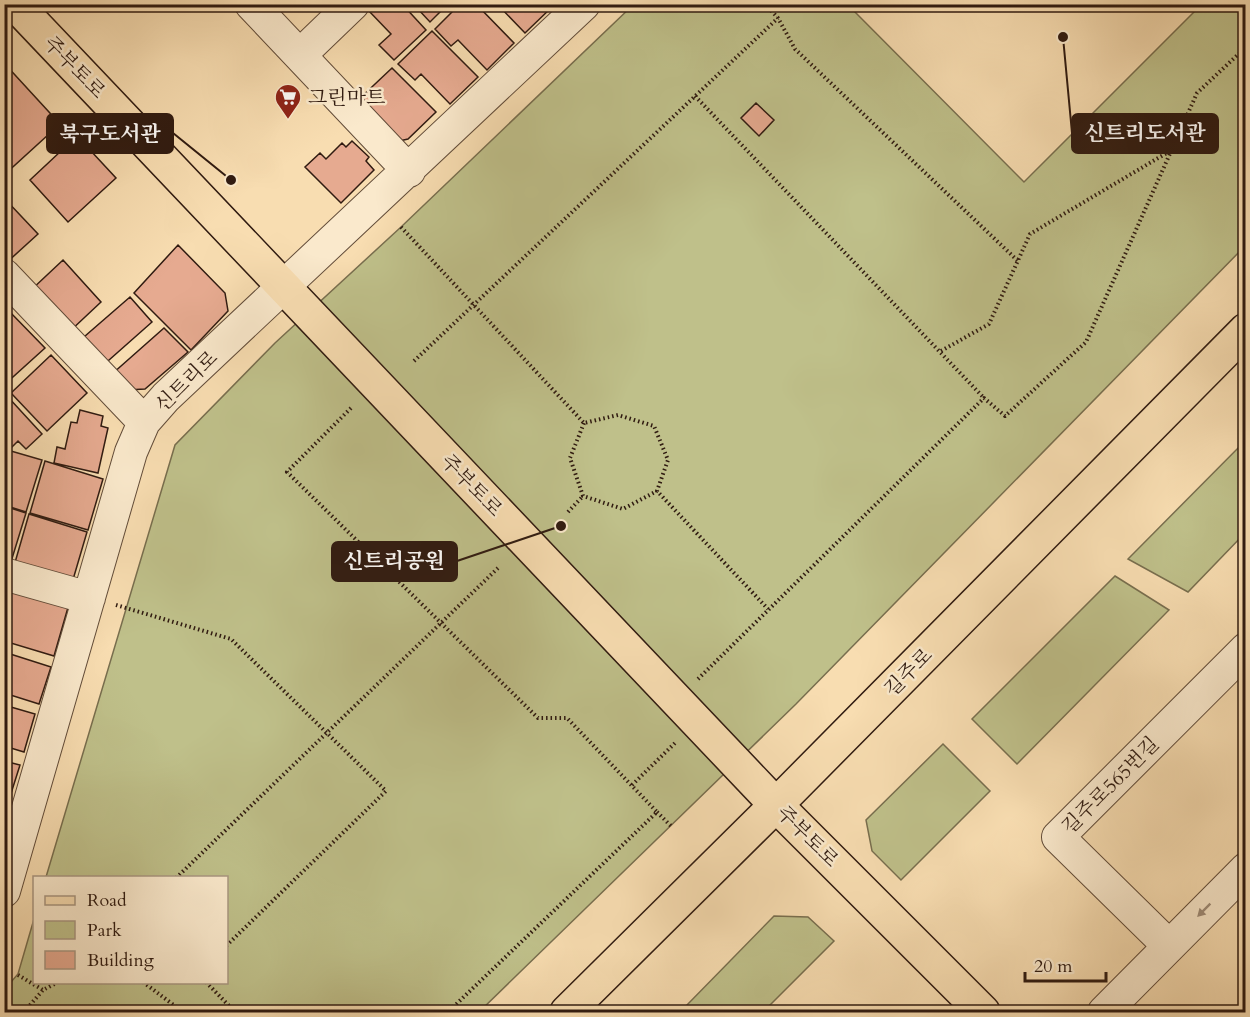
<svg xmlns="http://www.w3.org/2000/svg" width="1250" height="1017" viewBox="0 0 1250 1017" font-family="Cardo,'Noto Serif KR',serif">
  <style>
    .green { fill: #bfc08a; stroke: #786e4e; stroke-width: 1.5 }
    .building { fill: #e6aa90; stroke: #301b11; stroke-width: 1.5 }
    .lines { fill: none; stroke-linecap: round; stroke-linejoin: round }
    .minor-casing { stroke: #624c39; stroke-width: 34 }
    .major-casing { stroke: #301b11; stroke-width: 36 }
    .path { stroke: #301b11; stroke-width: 4; stroke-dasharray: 1.5 3; stroke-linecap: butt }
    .minor { stroke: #fae9cc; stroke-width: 32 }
    .major { stroke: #f8ddb1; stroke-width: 33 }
    .oneway { fill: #9f8c78 }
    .labels { text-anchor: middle; stroke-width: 5; stroke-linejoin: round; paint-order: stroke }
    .street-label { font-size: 20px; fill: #301b11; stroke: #fae9cc }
    .poi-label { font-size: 20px; fill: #301b11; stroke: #fae9cc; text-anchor: start }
    .leader { fill: none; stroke: #301b11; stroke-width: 2 }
    .callout-dot { fill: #301b11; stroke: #fae9cc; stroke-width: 2 }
    .callout { fill: #301b11; stroke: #301b11; stroke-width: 2 }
    .callout-label { font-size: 21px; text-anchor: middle; font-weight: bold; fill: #fff }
  </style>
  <rect width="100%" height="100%" fill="#f8ddb1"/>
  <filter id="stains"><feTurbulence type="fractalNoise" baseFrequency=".00333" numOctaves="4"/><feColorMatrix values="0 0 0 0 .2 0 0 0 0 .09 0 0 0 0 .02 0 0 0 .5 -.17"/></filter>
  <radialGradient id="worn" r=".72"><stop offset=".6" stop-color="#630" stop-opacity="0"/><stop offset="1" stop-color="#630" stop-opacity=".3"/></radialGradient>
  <!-- green -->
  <path class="green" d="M633 5H848L1024 182 1201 5H1245V246L796 704 479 1012H5V989L18 974 34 919V982H226V878L46 877 175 445 275 343 401 227Z
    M1245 441V533L1188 592 1128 559Z
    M1115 576 1169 610 1017 764 972 719Z
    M943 744 990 791 901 880 872 851 866 820Z
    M774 916 808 917 834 941 763 1012H687L684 1008Z"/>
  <!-- building -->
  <path class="building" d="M371 4H402L426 30 394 60 379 45 391 34 367 9Z
    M421 4H448L430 22 417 8Z
    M460 4H476L514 43 487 70 458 40 451 46 435 29Z
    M497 4H551L553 6 525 33Z
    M432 31 478 77 450 104 421 74 415 80 398 64Z
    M4 63 60 124 4 175Z
    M392 68 436 112 408 139 395 142 357 101Z
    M756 103 774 120 759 136 741 118Z
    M77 136 116 178 68 222 30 180Z
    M352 141 369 157 366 161 374 170 341 203 305 167 320 153 326 159 342 143 346 147Z
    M4 198 38 234 5 264H4Z
    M178 245 225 293 228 311 191 350 134 293Z
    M63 260 101 302 68 333 30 291Z
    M130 297 152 322 100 368 77 343Z
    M8 310 45 348 4 385V313Z
    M164 328 188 352 145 389 127 390 112 374Z
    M51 355 87 393 47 431 11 393Z
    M8 397 42 434 26 449 18 441 12 447 4 439V401Z
    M80 410 103 416 101 426 108 428 98 473 54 463 57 447 65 449 71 422 77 423Z
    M4 449 42 460 26 512 4 505Z
    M45 461 103 479 88 530 30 513Z
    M4 506 26 513 10 565 4 563Z
    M29 514 87 532 72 583 14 566Z
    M11 586 69 604 54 656 4 641V609Z
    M4 652 51 667 39 704 4 693Z
    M4 705 35 714 24 752 4 746Z
    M4 761 20 765 8 803 4 801Z"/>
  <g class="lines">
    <!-- minor casing -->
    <g class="minor-casing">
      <path id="minor" d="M251 4 409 171
        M300 55 353 4
        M4 275 144 422
        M4 574 89 598
        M4 891 131 452 144 422 166 397 584 4
        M1169 946 1058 837 1246 649
        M1104 1012 1246 869"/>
    </g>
    <!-- major casing -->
    <g class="major-casing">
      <path id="major" d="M15 4 776 805 983 1012
        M567 1012 776 805 1246 330"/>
    </g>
    <!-- path -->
    <path class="path" d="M765 4 778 18 795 49 1018 261
      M695 96 984 398
      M401 227 584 423 618 415 654 426 668 460 657 491 768 609
      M941 351 989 324 1030 234 1170 151
      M414 361 778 18
      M351 408 287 472 538 718H567L657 812 448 1012
      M584 423 570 458 583 496 623 509 657 491
      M568 512 583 496
      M116 605 231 639 386 791 226 946
      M698 679 984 398 1005 416 1086 342 1197 93 1246 47
      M632 785 675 743
      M657 812 672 827
      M176 878 498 568
      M18 975 43 990
      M143 982 183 1012
      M206 982 235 1012
      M24 1012 43 990 58 982"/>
    <!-- minor -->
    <use href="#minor" class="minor"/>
    <!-- major -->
    <use href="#major" class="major"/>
  </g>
  <!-- one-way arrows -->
  <defs><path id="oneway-solid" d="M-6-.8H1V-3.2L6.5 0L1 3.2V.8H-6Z" transform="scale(1.5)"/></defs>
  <use class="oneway" href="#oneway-solid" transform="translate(1204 910) rotate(135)"/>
  <!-- icons -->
  <defs>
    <g id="supermarket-pin" transform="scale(1.35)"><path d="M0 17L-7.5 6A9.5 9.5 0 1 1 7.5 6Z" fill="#8f2418" stroke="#fae9cc"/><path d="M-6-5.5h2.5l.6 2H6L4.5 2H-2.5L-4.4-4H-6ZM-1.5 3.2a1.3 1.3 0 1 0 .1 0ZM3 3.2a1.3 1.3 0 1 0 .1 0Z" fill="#fff"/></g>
  </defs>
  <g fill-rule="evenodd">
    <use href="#supermarket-pin" x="288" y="97"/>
  </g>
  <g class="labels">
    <!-- street labels -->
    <g class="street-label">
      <text transform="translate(75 67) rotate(46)" y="7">주부토로</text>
      <text transform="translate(186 381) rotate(-44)" y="7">신트리로</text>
      <text transform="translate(472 485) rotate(46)" y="7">주부토로</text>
      <text transform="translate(908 672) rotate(-45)" y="7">길주로</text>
      <text transform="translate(1110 785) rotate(-45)" y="7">길주로565번길</text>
      <text transform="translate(808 836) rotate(45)" y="7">주부토로</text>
    </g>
    <!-- poi labels -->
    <g class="poi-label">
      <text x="308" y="104">그린마트</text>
    </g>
  </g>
  <!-- callouts -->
  <path class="leader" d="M1063 37L1072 133M231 180L173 133M561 526L457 561"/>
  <g class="callout-dot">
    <circle cx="1063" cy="37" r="6"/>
    <circle cx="231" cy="180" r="6"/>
    <circle cx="561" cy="526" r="6"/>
  </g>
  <g class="callout">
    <rect x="1072" y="114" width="146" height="39" rx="6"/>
    <rect x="47" y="114" width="126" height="39" rx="6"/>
    <rect x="332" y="542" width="125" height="39" rx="6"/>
  </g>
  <g class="callout-label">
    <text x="1145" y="140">신트리도서관</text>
    <text x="110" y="141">북구도서관</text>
    <text x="394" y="568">신트리공원</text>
  </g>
  <!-- margin -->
  <rect width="1250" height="1017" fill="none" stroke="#f8ddb1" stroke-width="24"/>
  <rect x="6" y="6" width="1238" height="1005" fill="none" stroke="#301b11" stroke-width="3"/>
  <rect x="12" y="12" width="1226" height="993" fill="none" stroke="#301b11" stroke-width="1.5"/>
  <!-- legend -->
  <rect x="33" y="876" width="195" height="108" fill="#fae9cc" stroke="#a99781" stroke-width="1.5"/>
  <rect x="45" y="896" width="30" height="9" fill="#f8ddb1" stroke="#a99781" stroke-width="1.5"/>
  <text x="87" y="906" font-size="18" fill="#301b11">Road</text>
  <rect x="45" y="921" width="30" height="18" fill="#bfc08a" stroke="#a99781" stroke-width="1.5"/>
  <text x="87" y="936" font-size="18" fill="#301b11">Park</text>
  <rect x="45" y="951" width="30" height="18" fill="#e6aa90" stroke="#a99781" stroke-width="1.5"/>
  <text x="87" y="966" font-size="18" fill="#301b11">Building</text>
  <!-- scale -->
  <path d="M1025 972v9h81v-9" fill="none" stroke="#301b11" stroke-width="3"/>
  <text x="1034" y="972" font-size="18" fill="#301b11" stroke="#fae9cc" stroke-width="4.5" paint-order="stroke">20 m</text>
  <rect width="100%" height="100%" filter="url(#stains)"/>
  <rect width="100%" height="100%" fill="url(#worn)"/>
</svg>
